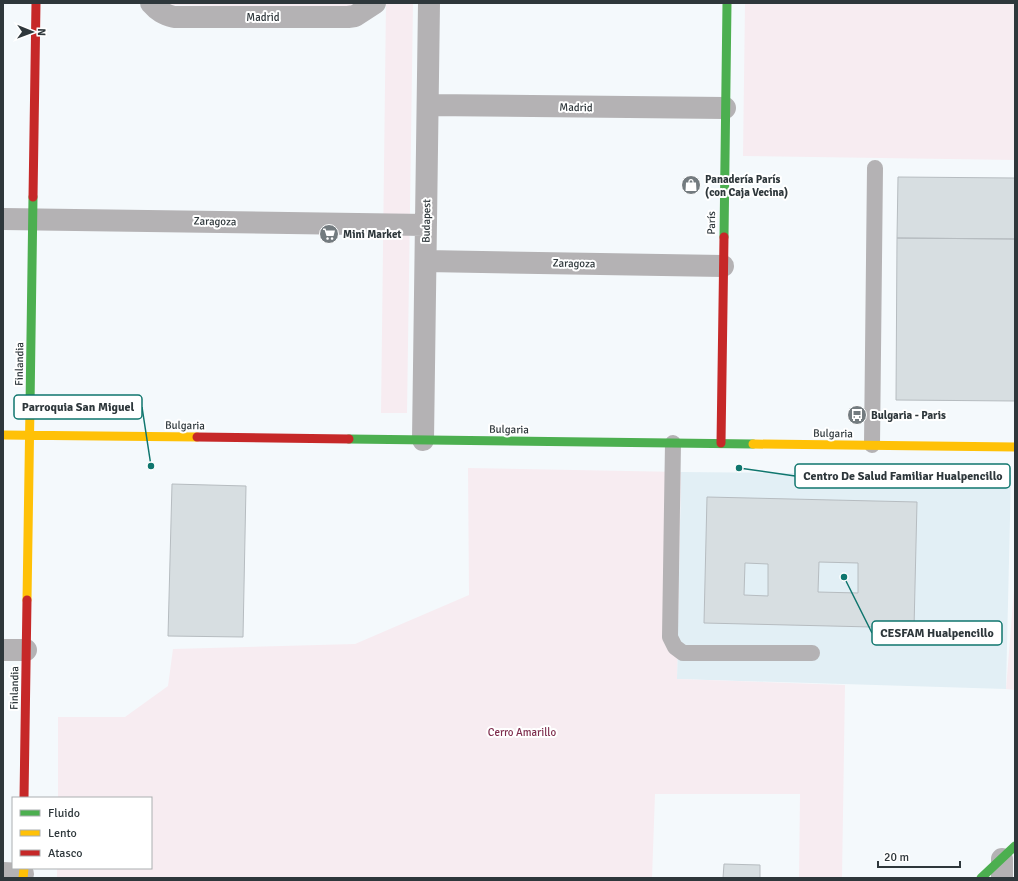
<svg xmlns="http://www.w3.org/2000/svg" width="1018" height="881" viewBox="0 0 1018 881" font-family="Signika,sans-serif">
  <style>
    .built { fill: #e2eff5 }
    .green { fill: #f7ecf1 }
    .building { fill: #d7dee1; stroke: #b6bcc0; fill-rule: evenodd }
    .lines { fill: none; stroke-linecap: round; stroke-linejoin: round }
    .lane { stroke: #b4b2b4; stroke-width: 16 }
    .street { stroke: #b4b2b4; stroke-width: 22 }
    .fast { stroke: #4caf50; stroke-width: 9 }
    .slow { stroke: #ffc107; stroke-width: 9 }
    .jam { stroke: #c62828; stroke-width: 9 }
    .labels { text-anchor: middle; stroke-width: 4; stroke-linejoin: round; paint-order: stroke }
    .street-label { font-size: 11px; fill: #2e373b; stroke: #fff }
    .poi-label { font-size: 11px; font-weight: bold; fill: #2e373b; stroke: #fff; text-anchor: start }
    .park-label { font-size: 11px; fill: #7e2d4d; stroke: #fff }
    .leader { fill: none; stroke: #0f766e; stroke-width: 1.5 }
    .callout-dot { fill: #0f766e; stroke: #fff; stroke-width: 1.5 }
    .callout { fill: #fff; stroke: #0f766e; stroke-width: 1.5 }
    .callout-label { font-size: 12px; text-anchor: middle; font-weight: bold; fill: #2e373b }
  </style>
  <rect width="100%" height="100%" fill="#f4f9fc"/>
  <!-- built -->
  <path class="built" d="M681 472 1011 475 1006 689 677 679Z"/>
  <!-- green -->
  <path class="green" d="M161 3H355L347 8 165 5Z
    M386 3H413L407 413H381Z
    M745 3H1015V160L743 156Z
    M468 468 681 472 677 679 845 685 842 878H799L800 794H655L652 878H57V868H151V798H58V717H125L168 686 173 649 355 644 469 595Z
    M1015 577V690L1006 689Z"/>
  <!-- building -->
  <path class="building" d="M898 177 1015 178V239L897 238Z
    M897 238 1015 239V401L896 400Z
    M172 484 246 486 243 637 168 636Z
    M707 497 917 502 914 628 704 623ZM819 562 858 563V593L818 592ZM745 563 768 564V596L744 595Z
    M724 864 760 865V878H723Z"/>
  <g class="lines">
    <!-- lane -->
    <path class="lane" d="M673 443 670 637 675 647 683 653H812
      M872 445 875 168"/>
    <!-- street -->
    <path class="street" d="M151 3C158 11 163 14 174 17H348L355 16 375 3
      M428 105 725 108
      M3 219 426 225
      M426 261 723 266
      M423 440 429 3
      M3 650H26
      M1002 859V878
      M3 873 23 874"/>
    <!-- fast -->
    <path class="fast" d="M724 237 727 3
      M30 406 33 197
      M349 439 753 444
      M981 878 1015 846"/>
    <!-- slow -->
    <path class="slow" d="M3 435 197 437
      M753 444 1015 447
      M27 600 30 406
      M23 878 24 868"/>
    <!-- jam -->
    <path class="jam" d="M33 197 36 3
      M197 437 349 439
      M721 443 724 237
      M24 798 27 600"/>
  </g>
  <!-- icons -->
  <defs>
    <g id="shop-disc" transform="scale(1)"><circle r="9.5" fill="#737b7f" stroke="#fff"/><path d="M-5-2.5h2.3a2.7 3.5 0 0 1 5.4 0H5L5.5 6h-11ZM-1.5-2.5h3a1.5 2.3 0 0 0-3 0Z" fill="#fff"/></g>
    <g id="supermarket-disc" transform="scale(1)"><circle r="9.5" fill="#737b7f" stroke="#fff"/><path d="M-6-5.5h2.5l.6 2H6L4.5 2H-2.5L-4.4-4H-6ZM-1.5 3.2a1.3 1.3 0 1 0 .1 0ZM3 3.2a1.3 1.3 0 1 0 .1 0Z" fill="#fff"/></g>
    <g id="bus-disc" transform="scale(1)"><circle r="9.5" fill="#737b7f" stroke="#fff"/><path d="M-5-6H5V4H4V6H2V4H-2V6H-4V4H-5ZM-3.5-4V0h7V-4ZM-3.5 1.2v1.5H-2V1.2ZM2 1.2v1.5H3.5V1.2Z" fill="#fff"/></g>
  </defs>
  <g fill-rule="evenodd">
    <use href="#shop-disc" x="691" y="185"/>
    <use href="#supermarket-disc" x="329" y="234"/>
    <use href="#bus-disc" x="857" y="415"/>
  </g>
  <g class="labels">
    <!-- street labels -->
    <g class="street-label">
      <text x="263" y="21">Madrid</text>
      <text transform="translate(576 107) rotate(1)" y="4">Madrid</text>
      <text transform="translate(215 221) rotate(1)" y="4">Zaragoza</text>
      <text transform="translate(426 221) rotate(-89)" y="4">Budapest</text>
      <text transform="translate(711 223) rotate(-89)" y="4">París</text>
      <text transform="translate(574 263) rotate(1)" y="4">Zaragoza</text>
      <text transform="translate(19 364) rotate(-89)" y="4">Finlandia</text>
      <text transform="translate(185 425) rotate(1)" y="4">Bulgaria</text>
      <text transform="translate(509 429) rotate(1)" y="4">Bulgaria</text>
      <text transform="translate(833 433) rotate(1)" y="4">Bulgaria</text>
      <text transform="translate(14 688) rotate(-89)" y="4">Finlandia</text>
    </g>
    <!-- poi labels -->
    <g class="poi-label">
      <text x="705" y="183">Panadería París<tspan x="705" dy="13">(con Caja Vecina)</tspan></text>
      <text x="343" y="238">Mini Market</text>
      <text x="871" y="419">Bulgaria - Paris</text>
    </g>
    <!-- park labels -->
    <g class="park-label">
      <text x="522" y="736">Cerro Amarillo</text>
    </g>
  </g>
  <!-- callouts -->
  <path class="leader" d="M151 466L142 407M739 468L795 476M844 577L872 633"/>
  <g class="callout-dot">
    <circle cx="151" cy="466" r="4"/>
    <circle cx="739" cy="468" r="4"/>
    <circle cx="844" cy="577" r="4"/>
  </g>
  <g class="callout">
    <rect x="14" y="395" width="128" height="24" rx="4"/>
    <rect x="795" y="464" width="215" height="24" rx="4"/>
    <rect x="872" y="621" width="130" height="24" rx="4"/>
  </g>
  <g class="callout-label">
    <text x="78" y="411">Parroquia San Miguel</text>
    <text x="903" y="480">Centro De Salud Familiar Hualpencillo</text>
    <text x="937" y="637">CESFAM Hualpencillo</text>
  </g>
  <!-- border -->
  <rect width="1018" height="881" fill="none" stroke="#2e373b" stroke-width="8"/>
  <!-- legend -->
  <rect x="12" y="797" width="140" height="72" fill="#ffffff" stroke="#abafb1"/>
  <rect x="20" y="810" width="20" height="6" fill="#4caf50" stroke="#abafb1"/>
  <text x="48" y="817" font-size="12" fill="#2e373b">Fluido</text>
  <rect x="20" y="830" width="20" height="6" fill="#ffc107" stroke="#abafb1"/>
  <text x="48" y="837" font-size="12" fill="#2e373b">Lento</text>
  <rect x="20" y="850" width="20" height="6" fill="#c62828" stroke="#abafb1"/>
  <text x="48" y="857" font-size="12" fill="#2e373b">Atasco</text>
  <!-- north arrow -->
  <g transform="translate(32 32) rotate(91)" stroke="#ffffff" stroke-width="3" paint-order="stroke">
  <path d="M0-3L7 15L0 10L-7 15Z" fill="#2e373b"/>
  <text y="-6" font-size="11" font-weight="bold" text-anchor="middle" fill="#2e373b">N</text>
  </g>
  <!-- scale -->
  <path d="M878 861v6h82v-6" fill="none" stroke="#2e373b" stroke-width="2"/>
  <text x="884" y="861" font-size="12" fill="#2e373b" stroke="#ffffff" stroke-width="3" paint-order="stroke">20 m</text>
</svg>
